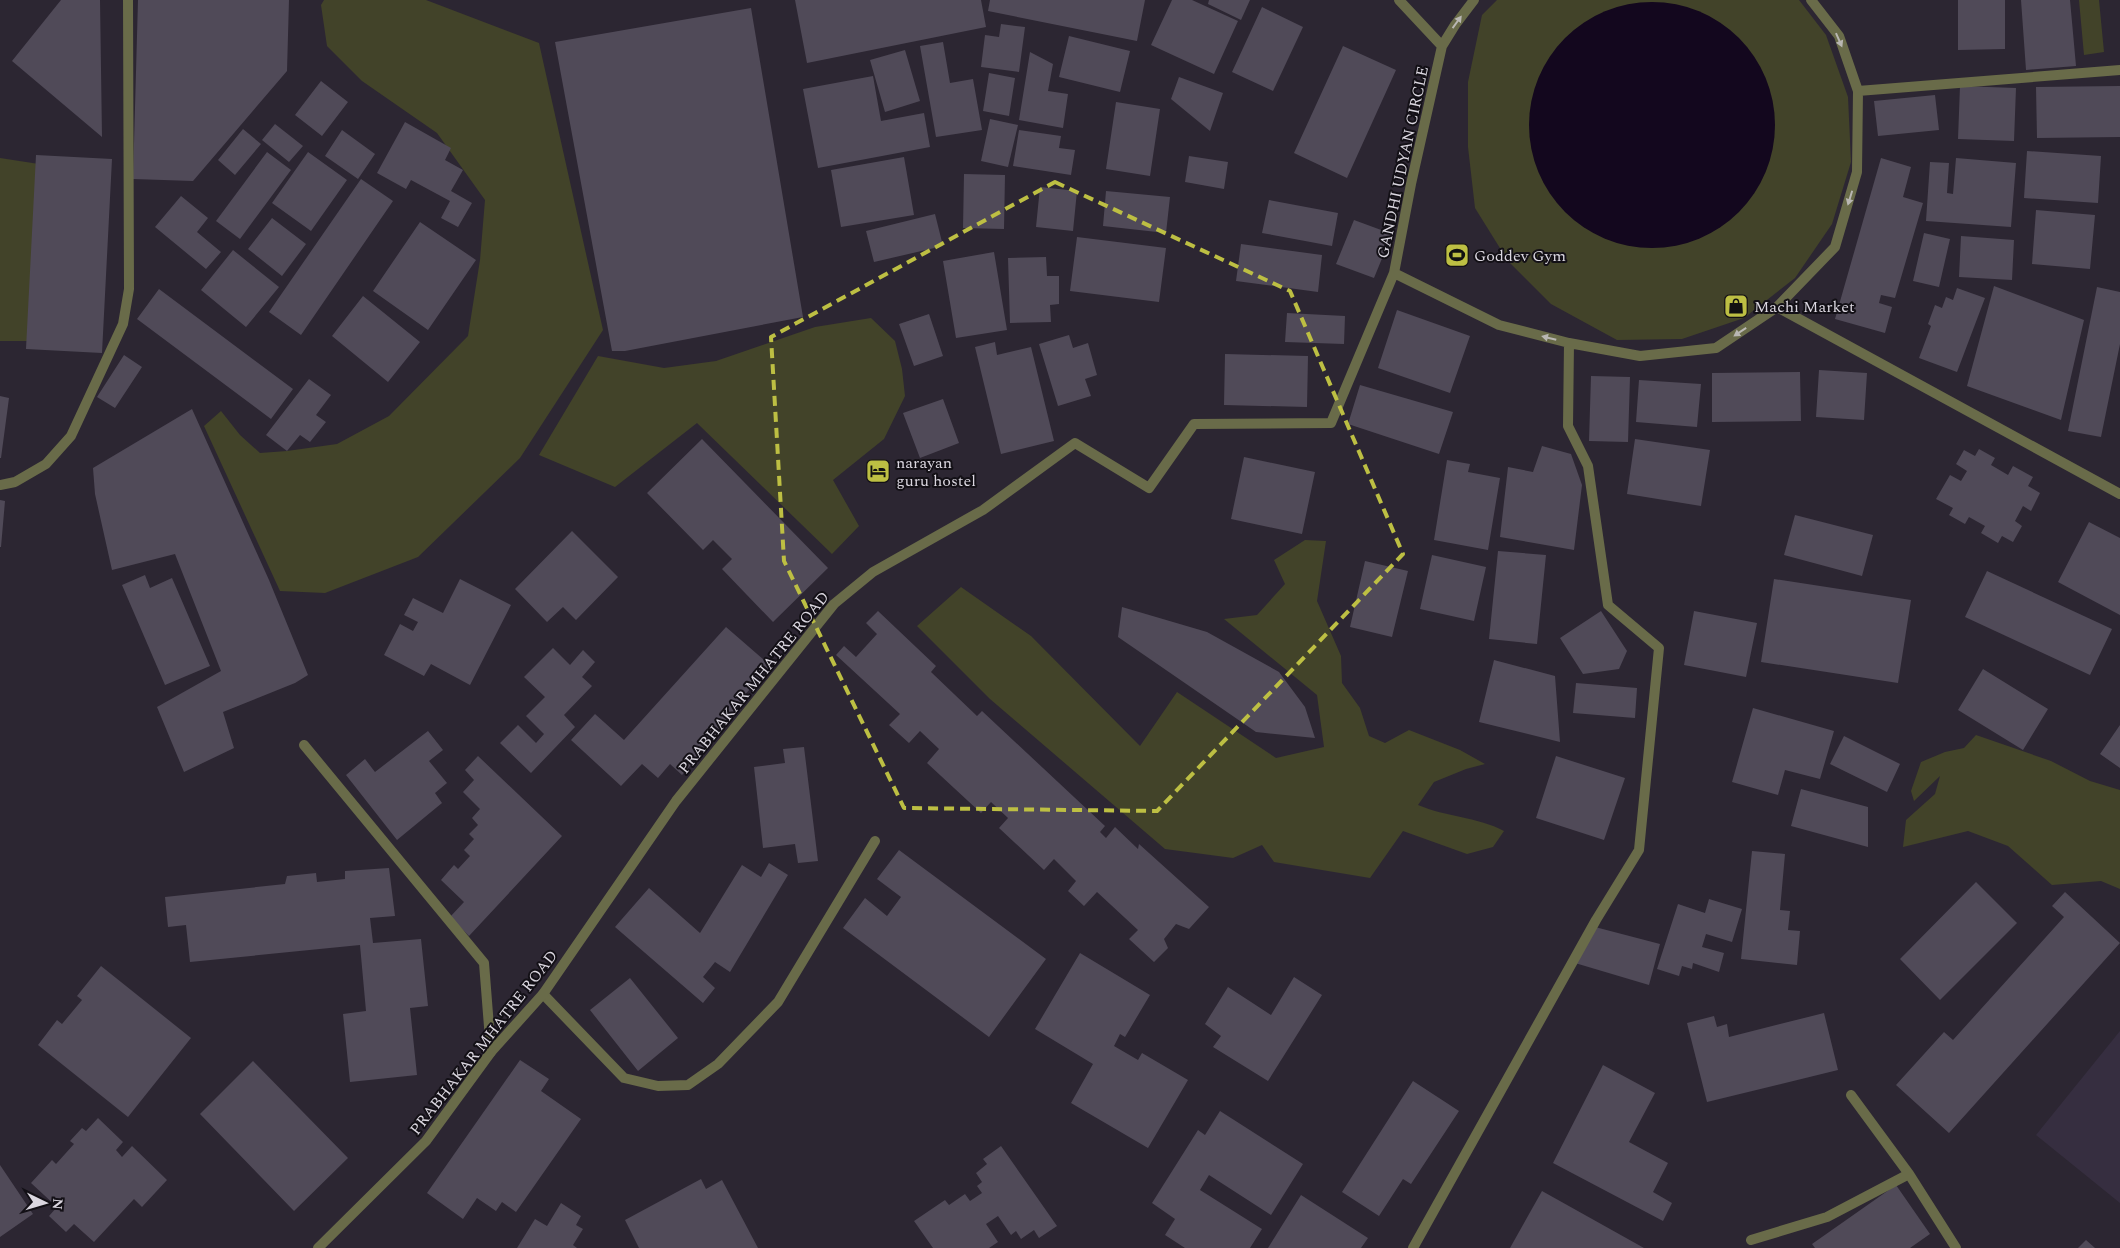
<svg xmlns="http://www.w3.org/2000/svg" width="2120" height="1248" viewBox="0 0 2120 1248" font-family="Spectral,serif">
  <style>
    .built { fill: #362e40 }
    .green { fill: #424329 }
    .water { fill: #13071e }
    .building { fill: #504a58 }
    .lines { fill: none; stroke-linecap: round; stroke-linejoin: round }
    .service { stroke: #696b49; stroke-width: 10 }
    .minor { stroke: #696b49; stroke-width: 10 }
    .oneway { fill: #b9b7b3 }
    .marked { fill: none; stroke: #bdbf43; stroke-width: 4; stroke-dasharray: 10 6; stroke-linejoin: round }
    .labels { text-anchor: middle; stroke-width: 4; stroke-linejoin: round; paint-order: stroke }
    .street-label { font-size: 16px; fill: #dbd7e0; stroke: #131016 }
    .poi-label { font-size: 16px; fill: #dbd7e0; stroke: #131016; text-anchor: start }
  </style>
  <rect width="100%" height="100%" fill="#2c2632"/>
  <!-- built -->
  <path class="built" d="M2120 1031V1203L2036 1135Z"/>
  <!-- green -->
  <path class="green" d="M324 0H426L539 43 603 330 520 458 418 557 325 593 280 591 204 426 221 411 240 435 260 453 287 451 337 444 389 416 468 336 480 260 485 200 437 133 362 81 327 46 321 5Z
    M1497 0H1799L1826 35 1848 97 1851 162 1832 224 1795 278 1744 318 1682 339 1617 340 1551 304 1508 261 1475 208 1468 147V82L1482 15Z
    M2079 0H2099L2104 52 2084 55Z
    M0 158 39 164 29 341H0Z
    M871 318 895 341 902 369 905 396 884 439 833 480 859 526 832 554 697 423 615 487 539 455 598 356 664 368 716 361 815 327Z
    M1305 540 1326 541 1317 601 1341 656 1342 683 1360 708 1369 736 1385 743 1409 730 1460 750 1485 764 1466 769 1434 782 1418 805C1446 817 1478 817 1504 831L1493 847 1467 854 1403 831 1370 878 1274 862 1262 845 1233 858 1165 849 990 699 917 626 961 587 1031 636 1140 746 1177 692 1276 758 1324 747 1317 695 1224 619 1257 615 1285 584 1274 560Z
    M1976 735 2051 761 2090 781 2120 790V889L2101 881 2052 885 2008 846 1968 831 1903 847 1906 820 1935 794 1940 776 1914 801 1911 791 1921 762 1945 752 1964 748Z"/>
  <!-- water -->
  <path class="water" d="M1529 125a123 123 0 1 1 246 0a123 123 0 1 1-246 0Z"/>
  <!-- building -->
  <path class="building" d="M61 0H100L102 137 12 61Z
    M138 0H289L287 71 193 181 133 179Z
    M795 0H981L986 27 807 63Z
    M990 0H1145L1137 41 988 11Z
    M1172 0H1192L1238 21 1214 74 1151 45Z
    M1209 0H1250L1241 20 1208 4Z
    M1958 0H2005V49L1958 50Z
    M2021 0H2070L2076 66 2026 70Z
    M1262 7 1303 27 1273 91 1232 72Z
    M751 8 803 317 625 351H612L555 42Z
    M1001 24 1025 27 1019 72 981 67 985 35 999 37Z
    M1069 36 1130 51 1120 92 1059 77Z
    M943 42 950 83 973 79 982 130 936 137 920 46Z
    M1343 46 1396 70 1347 178 1294 153Z
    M905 50 920 101 885 112 870 60Z
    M1030 52 1053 64 1048 91 1068 94 1063 128 1019 120Z
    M989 73 1015 78 1009 116 983 111Z
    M873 76 881 121 924 113 930 147 818 168 803 89Z
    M1179 77 1223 93 1210 131 1171 99Z
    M321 81 348 102 322 136 295 115Z
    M1960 86 2016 88 2014 141 1958 139Z
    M2120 86V137L2037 138 2036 87Z
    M1935 95 1939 130 1878 136 1874 101Z
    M1116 102 1160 109 1150 176 1106 169Z
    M990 119 1018 125 1008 167 981 161Z
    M405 122 451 148 445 160 463 170 451 191 472 203 458 227 441 218 450 201 411 180 406 189 377 173Z
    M275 124 303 146 289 162 262 140Z
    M243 129 261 144 235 175 218 160Z
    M342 130 375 154 358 179 325 156Z
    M1019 130 1061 136 1059 148 1075 150 1071 175 1013 166Z
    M2027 151 2101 156 2098 203 2024 198Z
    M267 152 291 170 240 239 216 221Z
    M308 152 347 180 311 231 272 203Z
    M36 155 112 159 102 353 26 349Z
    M1189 156 1228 162 1224 189 1185 182Z
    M904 157 914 215 841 227 831 170Z
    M1881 158 1911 167 1903 197 1923 203 1895 298 1881 295 1879 303 1892 307 1885 333 1835 319Z
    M1956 158 2016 163 2011 227 1926 221 1930 162 1949 163 1947 193 1953 194Z
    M964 174 1005 175 1004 229 963 228Z
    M361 179 393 201 301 335 269 312Z
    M1040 187 1077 191 1073 231 1036 227Z
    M1106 191 1170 197 1166 233 1103 226Z
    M181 196 208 218 197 232 221 252 206 269 155 227Z
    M1269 200 1338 213 1332 246 1262 233Z
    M2036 210 2095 215 2090 269 2032 264Z
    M935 214 943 246 874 262 866 231Z
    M272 218 306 244 282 276 248 249Z
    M1354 220 1392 234 1374 278 1336 264Z
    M420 222 476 260 428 330 373 291Z
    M1924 233 1950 239 1939 287 1913 281Z
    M1961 236 2014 240 2012 280 1959 277Z
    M1077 237 1166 248 1159 302 1070 291Z
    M1241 244 1322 255 1318 292 1236 281Z
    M233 250 279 287 246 327 201 290Z
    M994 252 1007 330 956 338 943 261Z
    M1046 257 1047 276H1059V304L1050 305 1051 322 1010 323 1008 258Z
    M1994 286 2084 320 2061 420 1967 386Z
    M2097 287 2120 292V344L2101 437 2068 431Z
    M1957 288 1985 298 1957 372 1919 358 1931 326 1928 324 1935 305 1942 308 1946 297 1953 300Z
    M159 289 293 389 271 419 137 319Z
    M363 296 420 342 388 382 332 336Z
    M1397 310 1470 336 1450 393 1378 368Z
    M1287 313 1345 316 1344 344 1285 342Z
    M929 314 943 356 914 366 899 324Z
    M1069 335 1073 348 1088 343 1097 375 1085 379 1091 396 1058 406 1039 344Z
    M995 342 997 355 1031 347 1054 441 1001 454 975 347Z
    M1225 354 1308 356 1307 407 1224 405Z
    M124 355 142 367 115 408 97 397Z
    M1819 370 1867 373 1864 420 1816 417Z
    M1800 372 1801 421 1712 422V373Z
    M1591 376 1630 377 1628 442 1589 441Z
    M309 379 331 395 316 415 326 422 310 442 300 435 287 451 266 435Z
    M1639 380 1701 384 1697 427 1636 422Z
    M1360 385 1453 412 1439 454 1348 424Z
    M0 396 9 398 1 458H0Z
    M943 399 959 443 920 458 903 413Z
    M192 409 269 580 308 675 295 683 223 712 234 748 184 772 157 707 221 671 175 554 112 570 95 494 93 468Z
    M702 439 828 568 773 622 722 569 732 559 713 540 703 550 647 493Z
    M1635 439 1710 450 1701 506 1627 494Z
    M1542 446 1571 454 1582 485 1574 550 1500 537 1508 467 1533 472Z
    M1979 449 1995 458 1991 465 2008 475 2013 466 2033 477 2028 486 2040 493 2031 511 2023 506 2015 521 2022 526 2013 542 2002 536 1998 543 1981 533 1985 526 1969 517 1965 524 1949 515 1953 508 1936 499 1950 475 1961 481 1967 471 1956 464 1964 450 1975 456Z
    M1244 457 1315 472 1302 534 1231 519Z
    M1447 460 1470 464 1468 472 1500 478 1488 550 1434 540Z
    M0 500 5 501 1 547H0Z
    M1795 515 1873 535 1862 576 1784 555Z
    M2089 522 2120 538V615L2058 582Z
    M572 531 618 577 576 620 563 607 547 622 515 589Z
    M1498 551 1546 555 1537 644 1489 639Z
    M1432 555 1486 567 1474 621 1420 609Z
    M1365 561 1408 571 1392 637 1350 627Z
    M1987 571 2112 629 2090 675 1965 617Z
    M145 575 150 588 172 578 210 666 165 685 122 585Z
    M460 579 511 605 470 685 431 664 424 676 384 655 400 624 413 631 418 622 404 615 413 598 443 613Z
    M1774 579 1911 600 1898 683 1761 662Z
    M1122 607 1207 632 1279 672 1305 707 1315 738 1256 732 1118 637Z
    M878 611 936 666 931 672 977 716 982 711 1105 826 1100 832 1106 838 1115 827 1138 849 1139 844 1209 907 1189 929 1176 924 1164 939 1168 948 1154 962 1129 939 1138 930 1097 892 1084 906 1068 891 1076 881 1054 859 1044 870 999 828 1008 818 991 802 981 813 927 763 939 749 920 731 909 743 889 725 900 714 836 655 844 646 856 657 877 634 866 623Z
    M1601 611 1627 651 1619 669 1583 674 1560 638Z
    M1694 611 1757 623 1746 677 1684 665Z
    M726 627 771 666 740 700 745 704 682 775 670 764 658 778 642 764 621 786 571 740 595 714 624 740Z
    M553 648 570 665 583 650 595 662 582 677 592 686 564 715 575 727 531 773 500 743 518 725 536 743 544 734 526 716 545 697 524 677Z
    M1494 660 1555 676 1560 742 1479 722Z
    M1983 669 2048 709 2023 750 1958 710Z
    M1576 683 1637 688 1635 718 1573 713Z
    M1753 708 1834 731 1820 779 1785 770 1778 795 1732 782Z
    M2120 725V768L2100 754Z
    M428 731 443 750 429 761 447 783 435 793 442 803 397 840 346 775 365 759 375 772Z
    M1844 736 1900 764 1887 792 1830 764Z
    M804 747 818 861 798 863 795 844 763 848 754 767 785 763 783 749Z
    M478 756 562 836 469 936 450 917 464 902 441 880 454 865 458 869 470 856 464 850 474 839 469 834 478 825 472 818 480 809 463 792 474 780 465 770Z
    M1556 756 1625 778 1604 840 1536 818Z
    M1801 789 1868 807V847L1791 826Z
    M899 850 1046 959 989 1037 843 928 865 898 887 916 901 897 877 879Z
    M1752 851 1785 854 1780 910 1790 911 1788 930 1800 931 1797 965 1741 959Z
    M769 863 788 875 730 972 715 962 703 977 715 988 703 1003 615 927 649 888 700 933 742 865 761 877Z
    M389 868 395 916 370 918 373 943 421 939 428 1006 410 1008 417 1075 350 1082 343 1014 366 1011 360 945 190 962 186 925 168 927 165 897 285 884 287 876 316 873 317 882 345 879V871Z
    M1976 882 2017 923 1940 1000 1900 959Z
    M2065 892 2120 943 1949 1133 1896 1085 1944 1032 1953 1040 2064 917 2052 906Z
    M1709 899 1742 909 1732 942 1706 934 1702 947 1724 953 1719 972 1693 963 1692 969 1682 966 1679 976 1657 969 1678 904 1705 913Z
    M1595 927 1660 944 1649 985 1575 963Z
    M1080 953 1150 995 1125 1037 1120 1034 1114 1046 1138 1060 1142 1053 1188 1080 1148 1148 1071 1103 1093 1064 1035 1029Z
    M101 966 191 1038 128 1117 38 1045 57 1020 62 1024 82 1000 77 996Z
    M1294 977 1322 995 1268 1081 1213 1047 1221 1036 1205 1024 1228 987 1271 1015Z
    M630 978 678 1038 638 1071 590 1010Z
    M1824 1013 1838 1070 1707 1102 1687 1023 1714 1016 1717 1027 1727 1024 1729 1037Z
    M520 1060 549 1079 541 1091 581 1119 516 1212 502 1202 496 1211 477 1198 463 1219 427 1193Z
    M253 1061 348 1158 294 1211 200 1114Z
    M1603 1065 1655 1093 1629 1142 1668 1163 1653 1192 1672 1203 1663 1221 1553 1163Z
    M1413 1081 1459 1111 1411 1184 1403 1179 1379 1216 1342 1192Z
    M1220 1111 1303 1164 1271 1215 1209 1175 1200 1190 1262 1229 1250 1248H1185L1165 1235 1175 1219 1152 1203 1198 1130 1205 1135Z
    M98 1118 123 1142 116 1150 122 1157 132 1146 167 1180 142 1207 134 1199 94 1242 74 1224 66 1232 49 1216 57 1207 31 1183 52 1160 56 1164 74 1144 70 1141 82 1128 86 1131Z
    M1001 1146 1057 1226 1039 1238 1034 1230 1021 1239 1016 1231 1011 1235 998 1216 986 1224 998 1242 989 1248H933L914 1221 945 1200 949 1205 965 1194 970 1201 982 1193 977 1186 982 1182 976 1173 987 1164 983 1159Z
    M0 1165 33 1214 0 1237Z
    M701 1179 706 1189 722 1180 758 1248H639L625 1220Z
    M1896 1185 1930 1234 1910 1248H1815L1812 1244Z
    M1542 1191 1644 1248H1510Z
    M1301 1195 1368 1238 1361 1248H1268Z
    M561 1203 581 1216 576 1225 583 1229 573 1245 577 1248H517L535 1219 547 1226Z
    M2086 1240 2095 1248H2078Z"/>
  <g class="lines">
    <!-- service -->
    <path class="service" d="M304 745 484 963 491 1052
      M543 994 624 1078 658 1086 688 1085 718 1064 778 1002 875 841"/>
    <!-- minor -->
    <path class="minor" d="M1399 0 1442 46
      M1474 0 1455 25 1442 46 1411 184 1394 273 1499 325 1569 343 1640 356 1716 348 1777 307 1835 247 1857 172 1858 91 1839 36 1811 0
      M1858 91 2120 70
      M1777 307 2120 494
      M0 485 15 482 46 464 71 436 123 324 129 289 128 0
      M1851 1095 1909 1174
      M1751 1240 1827 1217 1909 1174 1956 1248
      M318 1248 426 1141 491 1052 543 994 676 801 834 604 873 572 983 510 1075 443 1149 488 1194 424 1331 423 1394 273
      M1413 1248 1596 920 1639 850 1659 648 1608 605 1588 466 1568 426 1569 343"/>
  </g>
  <!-- one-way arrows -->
  <defs><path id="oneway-solid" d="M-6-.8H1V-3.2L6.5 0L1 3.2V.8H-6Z" transform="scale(1.25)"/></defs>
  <g class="oneway">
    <use href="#oneway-solid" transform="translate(1457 22) rotate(-54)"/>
    <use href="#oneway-solid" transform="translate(1839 40) rotate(66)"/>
    <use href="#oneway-solid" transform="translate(1850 198) rotate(107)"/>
    <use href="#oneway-solid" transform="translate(1740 332) rotate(146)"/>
    <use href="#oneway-solid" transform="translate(1549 338) rotate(-166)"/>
  </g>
  <!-- marked area -->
  <path class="marked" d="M1055 182 1290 291 1403 554 1157 811 904 808 784 561 771 337Z"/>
  <!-- icons -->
  <defs>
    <g id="stadium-square" transform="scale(1.25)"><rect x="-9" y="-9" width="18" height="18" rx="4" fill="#bdbf43" stroke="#131016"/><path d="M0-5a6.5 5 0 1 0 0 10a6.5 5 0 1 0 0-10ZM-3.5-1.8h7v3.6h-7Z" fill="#111"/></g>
    <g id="shop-square" transform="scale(1.25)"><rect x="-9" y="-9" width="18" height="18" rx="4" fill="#bdbf43" stroke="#131016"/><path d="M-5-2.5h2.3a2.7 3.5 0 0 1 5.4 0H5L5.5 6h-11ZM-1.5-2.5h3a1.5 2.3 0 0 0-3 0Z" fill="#111"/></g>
    <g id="hotel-square" transform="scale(1.25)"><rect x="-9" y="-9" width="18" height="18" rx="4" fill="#bdbf43" stroke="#131016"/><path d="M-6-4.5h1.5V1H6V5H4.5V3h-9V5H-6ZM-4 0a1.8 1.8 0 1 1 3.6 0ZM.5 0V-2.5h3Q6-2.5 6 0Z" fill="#111"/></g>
  </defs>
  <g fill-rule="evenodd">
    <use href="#stadium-square" x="1457" y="255"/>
    <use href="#shop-square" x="1736" y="306"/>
    <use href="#hotel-square" x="878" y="471"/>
  </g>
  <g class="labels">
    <!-- street labels -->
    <g class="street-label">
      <text transform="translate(1402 162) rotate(-78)" y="6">GANDHI UDYAN CIRCLE</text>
      <text transform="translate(753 682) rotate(-51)" y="6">PRABHAKAR MHATRE ROAD</text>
      <text transform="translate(483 1042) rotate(-52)" y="6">PRABHAKAR MHATRE ROAD</text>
    </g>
    <!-- poi labels -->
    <g class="poi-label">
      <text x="1474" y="261">Goddev Gym</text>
      <text x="1754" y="312">Machi Market</text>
      <text x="896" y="468">narayan<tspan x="896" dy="18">guru hostel</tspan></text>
    </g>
  </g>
  <!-- north arrow -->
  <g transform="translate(45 1203) rotate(95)" stroke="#131016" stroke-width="4" paint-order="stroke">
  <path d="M0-4L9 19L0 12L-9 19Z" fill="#dbd7e0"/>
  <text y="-8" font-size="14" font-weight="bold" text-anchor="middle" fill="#dbd7e0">N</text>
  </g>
</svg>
